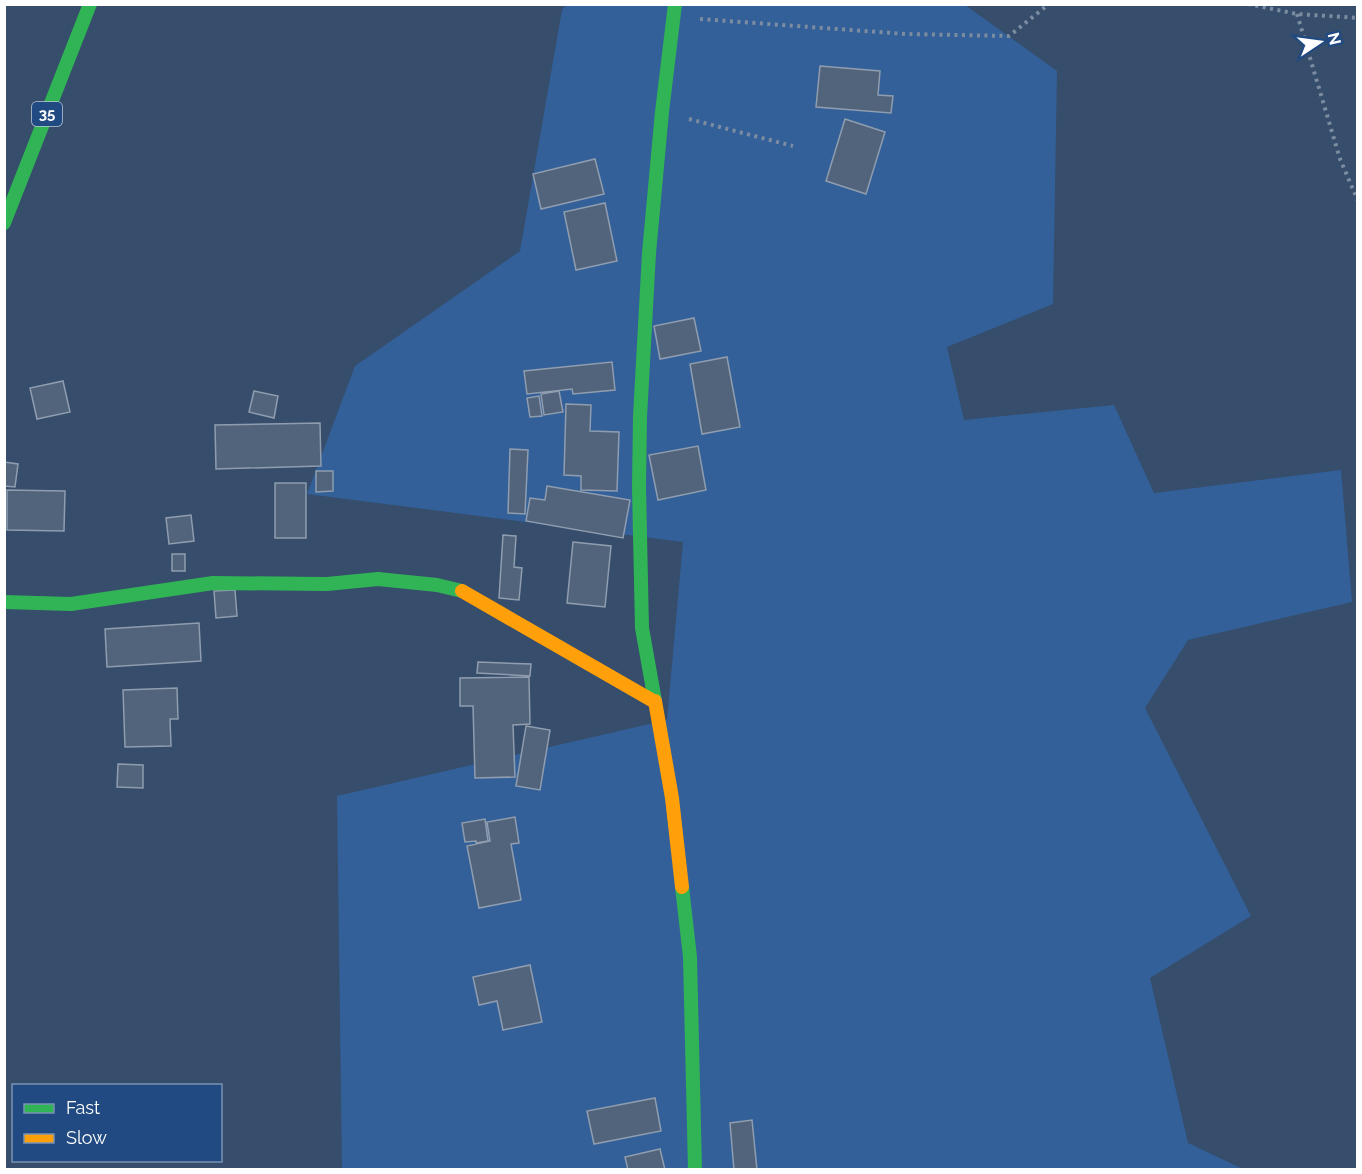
<svg xmlns="http://www.w3.org/2000/svg" width="1362" height="1174" viewBox="0 0 1362 1174" font-family="Raleway,sans-serif">
  <style>
    .green { fill: #336098 }
    .building { fill: #52647c; stroke: #8f9daf; stroke-width: 1.5 }
    .lines { fill: none; stroke-linecap: round; stroke-linejoin: round }
    .path { stroke: #7c8ca1; stroke-width: 4; stroke-dasharray: 3 4.5; stroke-linecap: butt }
    .fast { stroke: #30b455; stroke-width: 14 }
    .slow { stroke: #ff9f0a; stroke-width: 14 }
    .labels { text-anchor: middle; stroke-width: 6; stroke-linejoin: round; paint-order: stroke }
    .shield { fill: #204a81; stroke: #bcc9d9; stroke-width: 1.5 }
    .shield-label { font-size: 15px; font-weight: bold; fill: #fff }
  </style>
  <rect width="100%" height="100%" fill="#364d6b"/>
  <!-- green -->
  <path class="green" d="M566 5H965L1057 71 1053 304 947 347 964 420 1114 405 1154 493 1341 470 1352 602 1188 640 1145 708 1251 916 1150 978 1188 1143 1243 1169H342L337 796 667 720 683 542 307 494 355 366 520 251 562 10Z"/>
  <!-- building -->
  <path class="building" d="M820 66 880 71 878 95 893 96 891 113 816 107Z
    M845 119 885 132 866 194 826 181Z
    M595 159 604 194 541 209 533 174Z
    M605 203 617 261 576 270 564 212Z
    M694 318 701 351 660 359 654 326Z
    M727 357 740 427 702 434 690 364Z
    M612 362 615 390 573 394 572 389 527 394 524 371Z
    M63 381 70 412 37 419 30 388Z
    M254 391 278 396 274 418 249 412Z
    M559 391 563 412 544 415 541 394Z
    M539 396 542 416 530 417 527 398Z
    M566 404 591 405 590 431 619 432 617 491 581 490V476L564 475Z
    M320 423 321 466 216 469 215 425Z
    M698 446 706 490 658 500 649 455Z
    M510 449 528 450 525 514 508 513Z
    M4 462 18 464 15 487 4 486Z
    M316 471H333V491L316 492Z
    M275 483H306V538H275Z
    M547 486 630 500 623 538 526 521 530 498 545 500Z
    M7 490 65 491 64 531 7 530Z
    M191 515 194 541 169 544 166 518Z
    M503 535 516 536 514 567 522 568 519 600 499 598Z
    M573 542 611 546 605 607 567 603Z
    M172 554H185V571H172Z
    M235 590 237 616 216 618 214 591Z
    M199 623 201 661 107 667 105 629Z
    M478 662 531 664 530 676 477 673Z
    M529 677 530 724 513 725 515 777 475 778 473 706H460V678Z
    M177 688 178 719H170L171 746 125 747 123 690Z
    M526 726 550 730 540 790 516 786Z
    M118 764 143 765V788L117 787Z
    M515 817 519 843 511 844 521 900 479 908 467 846 490 841 487 822Z
    M485 819 488 841 476 843V841L465 842 462 823Z
    M530 965 542 1022 503 1030 497 1001 479 1005 473 977Z
    M655 1098 661 1131 594 1144 587 1111Z
    M752 1120 757 1170H734L730 1123Z
    M660 1149 665 1170H628L625 1157Z"/>
  <g class="lines">
    <!-- path -->
    <path class="path" d="M1248 4 1297 14 1358 18
      M1297 14 1340 159 1358 201
      M700 19 906 34 1009 36 1049 4
      M689 119 793 146"/>
    <!-- fast -->
    <path class="fast" d="M4 223 90 4
      M4 602 71 604 213 583 327 584 378 579 437 585 462 591
      M655 701 642 628 639 487 640 417 649 253 662 112 675 4
      M682 887 690 957 695 1170"/>
    <!-- slow -->
    <path class="slow" d="M462 591 655 702
      M655 701 672 798 682 887"/>
  </g>
  <g class="labels">
    <!-- shield labels -->
    <rect class="shield" x="32" y="102" width="30" height="24" rx="4.5"/>
    <g class="shield-label">
      <text x="47" y="119">35</text>
    </g>
  </g>
  <!-- border -->
  <rect width="1362" height="1174" fill="none" stroke="#ffffff" stroke-width="12"/>
  <!-- legend -->
  <rect x="12" y="1084" width="210" height="78" fill="#204a81" stroke="#7992b3" stroke-width="1.5"/>
  <rect x="24" y="1104" width="30" height="9" fill="#30b455" stroke="#7992b3" stroke-width="1.5"/>
  <text x="66" y="1114" font-size="18" fill="#ffffff">Fast</text>
  <rect x="24" y="1134" width="30" height="9" fill="#ff9f0a" stroke="#7992b3" stroke-width="1.5"/>
  <text x="66" y="1144" font-size="18" fill="#ffffff">Slow</text>
  <!-- north arrow -->
  <g transform="translate(1320 42) rotate(77)" stroke="#204a81" stroke-width="4.5" paint-order="stroke">
  <path d="M0-4.5L10 22L0 15L-10 22Z" fill="#ffffff"/>
  <text y="-9" font-size="16" font-weight="bold" text-anchor="middle" fill="#ffffff">N</text>
  </g>
</svg>
